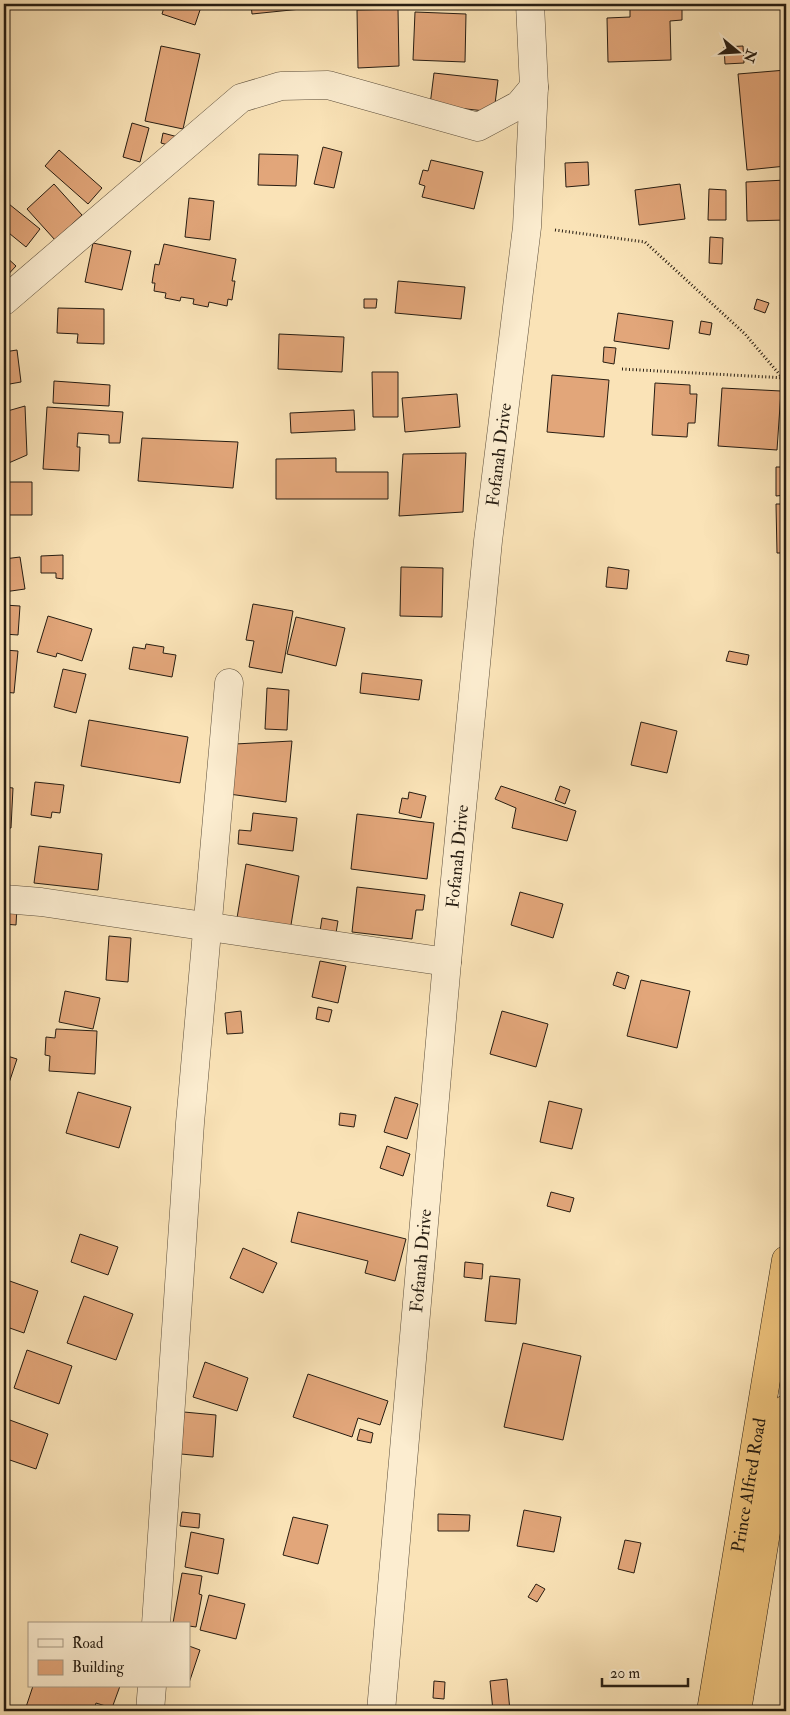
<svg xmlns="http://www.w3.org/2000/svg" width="790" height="1715" viewBox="0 0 790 1715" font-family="'IM FELL Double Pica',serif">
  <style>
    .building { fill: #e2a67a; stroke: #271d12 }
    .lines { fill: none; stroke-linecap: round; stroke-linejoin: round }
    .minor-casing { stroke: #5c4e3b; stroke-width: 29 }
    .highway-casing { stroke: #271d12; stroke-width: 29 }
    .path { stroke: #271d12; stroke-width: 3; stroke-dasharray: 1 2.5; stroke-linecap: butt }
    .minor { stroke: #fcedd0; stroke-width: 28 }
    .highway { stroke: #edc27c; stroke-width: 28 }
    .labels { text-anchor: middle; stroke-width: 4; stroke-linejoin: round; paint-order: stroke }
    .street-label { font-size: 18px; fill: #271d12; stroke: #fcedd0 }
  </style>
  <rect width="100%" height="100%" fill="#fae3b7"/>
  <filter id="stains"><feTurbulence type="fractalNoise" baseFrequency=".004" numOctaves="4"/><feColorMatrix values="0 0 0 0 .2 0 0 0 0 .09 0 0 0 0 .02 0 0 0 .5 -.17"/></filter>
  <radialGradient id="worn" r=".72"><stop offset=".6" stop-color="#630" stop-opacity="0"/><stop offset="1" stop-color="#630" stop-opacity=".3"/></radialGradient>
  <!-- building -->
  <path class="building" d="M165 4H202L195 25 162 14Z
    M251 4H300L301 9 252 14Z
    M682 6V20L670 21 671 60 608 62 607 18 630 17V8Z
    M398 9 399 66 358 68 357 10Z
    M415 12 466 14 465 62 413 60Z
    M161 46 200 54 183 129 145 121Z
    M743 46 744 63 725 64 724 47Z
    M786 70V166L747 170 738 74Z
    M434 73 498 80 494 112 430 105Z
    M132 123 149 128 140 162 123 157Z
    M163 133 178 137 175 147 161 143Z
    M323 147 342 152 334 188 314 184Z
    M59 150 102 188 88 204 45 166Z
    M259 154 298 155 296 186 258 185Z
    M431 160 483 172 474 209 422 197 425 186 419 184 423 170 428 171Z
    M588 162 589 185 566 187 565 163Z
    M786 180V220L747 221 746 182Z
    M54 184 82 215 55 240 27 209Z
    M680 184 685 219 639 225 635 190Z
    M709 189 726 190V220H708Z
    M189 198 214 201 210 240 185 237Z
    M4 200 40 229 26 247 4 229Z
    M710 237 723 238 722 264 709 263Z
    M93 243 131 251 122 290 85 282Z
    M164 244 236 259 232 281H235L232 300 228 299 227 306 209 302 208 307 193 304 194 299 181 297 180 301 165 298 166 293 154 291 155 283H152L155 264 159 265Z
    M4 255 16 266 4 279Z
    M398 281 465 287 461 319 395 313Z
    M364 299H377L376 308H364Z
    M757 299 769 303 765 313 754 309Z
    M58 308 104 309V344L77 343 78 334 57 333Z
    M618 313 673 321 669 349 614 341Z
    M701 321 712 323 710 335 699 333Z
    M279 334 344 337 342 372 278 369Z
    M604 347 616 348 614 364 603 362Z
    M17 350 21 382 4 385V352Z
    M372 372H398V417H373Z
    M552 375 609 380 604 437 547 432Z
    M54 381 110 385 109 406 53 403Z
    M655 383 690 385V394H697L695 423H688L687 437 652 435Z
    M722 388 781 391 777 450 718 446Z
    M457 394 460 427 405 432 402 398Z
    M25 406 27 455 4 465V412Z
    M47 407 123 412 120 443H109V435L78 433 77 447H80L79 471 43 469Z
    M354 410 355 430 291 433 290 413Z
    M142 438 238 442 233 488 138 481Z
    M466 453 463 512 399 516 403 454Z
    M336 458V472H388V499H276V459Z
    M776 467H786V495L776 496Z
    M4 482H32V515H4Z
    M776 504H786V553H777Z
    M63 555V579L56 578V573H41V556Z
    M20 557 25 589 4 592V559Z
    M401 567 443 568 442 617 400 616Z
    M608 567 629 570 627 589 606 587Z
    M253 604 293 611 282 673 249 667 254 641 246 640Z
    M4 605 20 606 18 635 4 634Z
    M48 616 92 629 82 661 57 653 56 657 37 652Z
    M296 617 345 628 336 666 287 654Z
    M146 644 164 647 163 653 176 655 172 677 129 669 133 647 145 649Z
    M4 650 18 651 14 693 4 692Z
    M729 651 749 655 747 665 726 661Z
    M63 669 86 674 76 713 54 707Z
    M362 673 422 680 419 700 360 693Z
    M267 688 289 690 287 730 265 729Z
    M89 720 188 737 180 783 81 766Z
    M641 722 677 731 667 773 631 765Z
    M292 741 286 802 229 794 235 744Z
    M35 782 64 785 60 813 52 812 51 818 31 815Z
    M501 786 576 811 567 841 512 828 516 808 495 799Z
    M560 786 570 790 565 804 555 800Z
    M4 787 13 788 11 828H4Z
    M409 792 426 796 421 818 399 813 402 798 408 799Z
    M253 813 297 818 293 851 238 844 239 830 251 831Z
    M357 814 434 823 427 879 351 869Z
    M39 846 102 854 98 890 34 883Z
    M246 864 299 876 290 931 236 924Z
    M357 887 425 895 423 910H416L412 939 352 932Z
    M520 892 563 904 553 938 511 925Z
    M4 906 17 907 16 925 4 924Z
    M322 918 338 921 336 933 320 931Z
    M109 936 131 938 128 982 106 980Z
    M4 951 8 952 4 975Z
    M320 961 346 966 338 1003 312 997Z
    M617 972 629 976 625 989 613 985Z
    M641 980 690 991 677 1048 627 1036Z
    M65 991 100 998 93 1029 59 1022Z
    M318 1007 332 1010 329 1022 316 1019Z
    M241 1011 243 1033 227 1034 225 1013Z
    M502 1011 548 1024 536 1067 490 1054Z
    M56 1029 97 1031 95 1074 49 1071 50 1056 45 1055 46 1037 55 1038Z
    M4 1055 17 1059 7 1089 4 1088Z
    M78 1092 131 1107 119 1148 66 1133Z
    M395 1097 418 1104 407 1139 384 1132Z
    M549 1101 582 1109 572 1149 540 1142Z
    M340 1113 356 1115 354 1127 339 1125Z
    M387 1146 410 1154 403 1176 380 1168Z
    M551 1192 574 1198 570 1212 547 1206Z
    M298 1212 406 1239 395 1281 365 1273 368 1261 291 1242Z
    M80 1234 118 1247 108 1275 71 1262Z
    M243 1248 277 1263 263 1293 230 1278Z
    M465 1262 483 1264 482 1279 464 1277Z
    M490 1276 520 1279 516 1324 485 1321Z
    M4 1279 38 1291 24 1333 4 1326Z
    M84 1296 133 1314 116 1360 67 1343Z
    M523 1343 581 1356 563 1440 504 1427Z
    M27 1350 72 1366 59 1404 14 1388Z
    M205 1362 248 1378 237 1411 193 1397Z
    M308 1374 388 1401 380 1425 358 1418 352 1437 293 1417Z
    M184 1412 216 1415 213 1457 181 1454Z
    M7 1419 48 1434 36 1469 4 1458V1428Z
    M360 1429 373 1433 371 1443 357 1440Z
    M524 1510 561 1517 554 1552 517 1546Z
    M182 1512 200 1514 199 1528 180 1526Z
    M438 1514 470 1515 469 1531H438Z
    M293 1517 328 1525 318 1564 283 1555Z
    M191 1532 224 1539 218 1574 185 1567Z
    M625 1540 641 1543 634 1573 618 1569Z
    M182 1573 202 1576 199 1594 202 1595 196 1627 189 1626V1624L173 1623Z
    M536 1584 545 1589 537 1602 528 1597Z
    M209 1595 245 1604 236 1639 200 1630Z
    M189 1646 200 1650 189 1683Z
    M507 1679 510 1711H493L490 1681Z
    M434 1681 445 1682 444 1699 433 1698Z
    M33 1686H120L112 1708 96 1703 93 1711H29L25 1710Z"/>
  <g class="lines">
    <!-- minor casing -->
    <g class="minor-casing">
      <g id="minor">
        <path d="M4 301 241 98 281 86 328 85 478 127 519 105 534 87"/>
        <path d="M4 899 41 902 447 962"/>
        <path d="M156 1624 190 1123 229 683"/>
        <path d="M150 1711 152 1686"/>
        <path id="s1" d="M381 1711 447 962 488 541 527 227 534 87 530 4"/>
      </g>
    </g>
    <!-- highway casing -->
    <g class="highway-casing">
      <g id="highway">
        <path id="s2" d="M711 1711 786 1260"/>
        <path d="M737 1711 786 1409"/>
      </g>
    </g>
    <!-- path -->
    <path class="path" d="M555 230 645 242 745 334 786 382
      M622 369 786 378"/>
    <!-- minor -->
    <use href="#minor" class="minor"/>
    <!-- highway -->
    <use href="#highway" class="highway"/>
  </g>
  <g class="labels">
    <!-- street labels -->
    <g class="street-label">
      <text dy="6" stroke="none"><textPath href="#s1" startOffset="1262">Fofanah Drive</textPath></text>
      <text dy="6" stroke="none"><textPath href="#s1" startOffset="858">Fofanah Drive</textPath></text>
      <text dy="6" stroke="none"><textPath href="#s1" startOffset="452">Fofanah Drive</textPath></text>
      <text dy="6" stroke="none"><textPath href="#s2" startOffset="229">Prince Alfred Road</textPath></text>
    </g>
  </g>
  <!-- margin -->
  <rect width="790" height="1715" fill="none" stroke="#fae3b7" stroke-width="20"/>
  <rect x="5" y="5" width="780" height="1705" fill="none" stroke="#271d12" stroke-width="2.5"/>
  <rect x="10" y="10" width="770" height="1695" fill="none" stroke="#271d12"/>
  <!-- legend -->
  <rect x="28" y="1622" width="162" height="65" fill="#fcedd0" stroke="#a79a84"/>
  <rect x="38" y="1639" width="25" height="8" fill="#fcedd0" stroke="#a79a84"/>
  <text x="72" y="1648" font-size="15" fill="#271d12">Road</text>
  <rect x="38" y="1660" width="25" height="15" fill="#e2a67a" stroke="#a79a84"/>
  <text x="72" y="1672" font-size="15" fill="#271d12">Building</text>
  <!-- north arrow -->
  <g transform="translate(738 52) rotate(108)" stroke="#fcedd0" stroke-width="4" paint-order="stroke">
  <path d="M0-4L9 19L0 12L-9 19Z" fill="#271d12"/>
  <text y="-8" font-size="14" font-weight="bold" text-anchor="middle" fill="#271d12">N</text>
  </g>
  <!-- scale -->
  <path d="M602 1678v8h86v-8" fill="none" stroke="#271d12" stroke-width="2.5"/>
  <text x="610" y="1678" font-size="15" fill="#271d12" stroke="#fcedd0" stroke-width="4" paint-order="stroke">20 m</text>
  <rect width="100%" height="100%" filter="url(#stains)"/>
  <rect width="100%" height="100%" fill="url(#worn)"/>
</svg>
